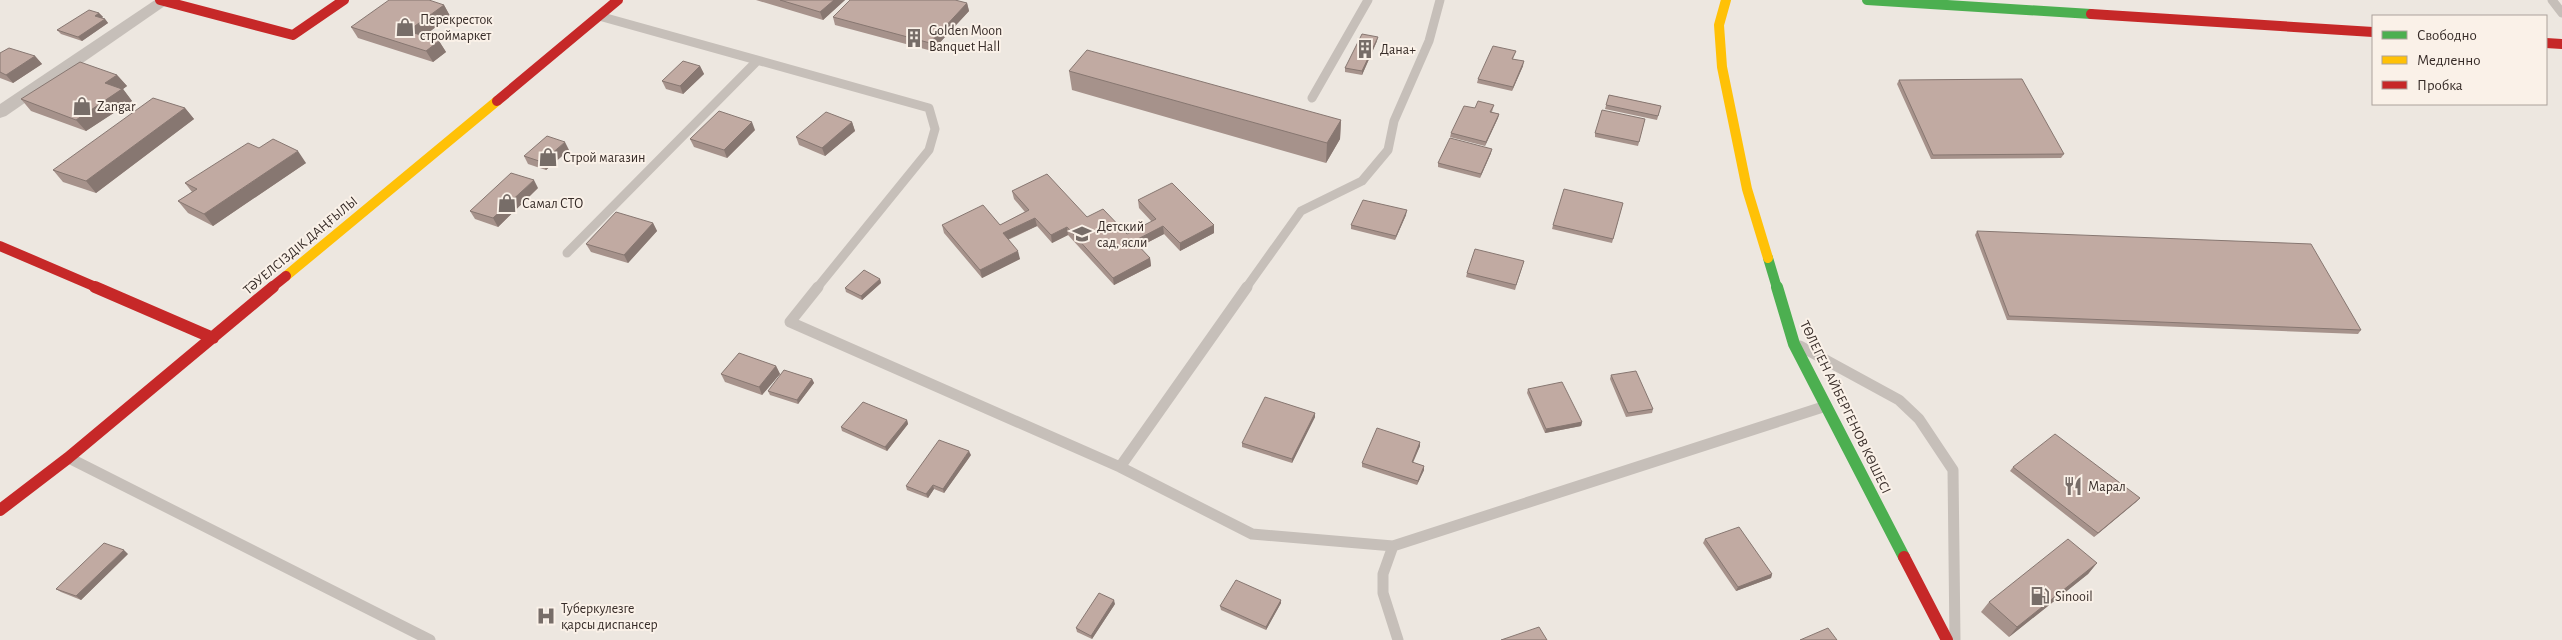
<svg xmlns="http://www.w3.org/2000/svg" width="2562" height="640" viewBox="0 0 2562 640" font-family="'Alegreya Sans',sans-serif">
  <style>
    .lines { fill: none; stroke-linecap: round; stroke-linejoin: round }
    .lane-far1 { stroke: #c6bfb9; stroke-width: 9 }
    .lane { stroke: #c6bfb9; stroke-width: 11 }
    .street { fill: #c6bfb9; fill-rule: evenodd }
    .fast-far1 { stroke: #4caf50; stroke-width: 10 }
    .fast { stroke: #4caf50; stroke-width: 12 }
    .slow { stroke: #ffc107; stroke-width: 10 }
    .jam-far1 { stroke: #c62828; stroke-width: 10 }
    .jam { stroke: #c62828; stroke-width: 12 }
    .wall { fill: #a6928b }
    .shaded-wall { fill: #877771 }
    .building { fill: #c1aaa2; stroke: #877771 }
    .labels { text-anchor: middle; stroke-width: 4; stroke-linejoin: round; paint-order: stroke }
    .poi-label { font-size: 14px; fill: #372c28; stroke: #faf1e8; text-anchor: start }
    .street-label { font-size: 14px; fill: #372c28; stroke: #faf1e8 }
  </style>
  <rect width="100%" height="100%" fill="#ede7e0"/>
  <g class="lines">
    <!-- lane-far1 -->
    <path class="lane-far1" d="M2552 0 2562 13
      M599 16 929 108 935 129 929 150 817 288
      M1312 98 1368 0
      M567 253 757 61
      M1246 288 1301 211 1362 181 1388 150 1394 121 1429 41 1440 0"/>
    <!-- lane -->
    <path class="lane" d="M818 287 790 322 1120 467 1252 534 1393 546 1826 406
      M1800 346 1899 400 1919 419 1953 470 1955 640
      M71 459 430 640
      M1120 467 1247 287
      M1393 546 1383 574V593L1398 640"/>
    <!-- street -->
    <path class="street" d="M155 0 172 1 6 116 0 118V104Z"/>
    <!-- fast-far1 -->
    <path class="fast-far1" d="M1867 0 2091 14
      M1768 258 1777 288"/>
    <!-- fast -->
    <path class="fast" d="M1777 287 1794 344 1904 557"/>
    <!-- slow -->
    <path class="slow" d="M1726 0 1719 25 1722 67 1747 189 1768 258
      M286 276 497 101"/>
    <!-- jam-far1 -->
    <path class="jam-far1" d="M160 0 293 35 344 0
      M2091 14 2373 32
      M2546 43 2562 44
      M497 101 618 0
      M0 246 98 288
      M271 288 286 276"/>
    <!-- jam -->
    <path class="jam" d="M95 287 213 338
      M0 510 68 458 273 287
      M1904 557 1947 640"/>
  </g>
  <!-- wall -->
  <path class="wall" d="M756 0H845L823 20Z
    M967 3 969 11 932 51 835 25 833 17Z
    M444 5 450 16 424 36 439 41 446 52 433 62 358 38 351 27Z
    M99 13 103 17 102 18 105 19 108 23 82 41 61 34 57 30Z
    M1377 41 1362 75 1345 72V68Z
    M1516 51 1513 59 1523 66 1512 91 1477 83 1478 79Z
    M0 53 35 56 42 64 13 83 0 78Z
    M700 66 704 74 683 94 666 89 662 81Z
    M1069 71 1341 120 1340 139 1326 163 1072 90Z
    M117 75 127 86 123 89 132 101 86 131 31 111 21 99Z
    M1899 80 2064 154 2061 158 1931 159 1897 84Z
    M1609 95 1661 106 1657 120 1605 109Z
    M1494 105 1492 112 1499 114 1498 118 1485 146 1450 137 1451 133 1475 108Z
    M185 108 194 119 96 193 63 182 53 170Z
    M1645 119 1638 146 1595 137V133Z
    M852 122 855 131 825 156 799 145 796 137Z
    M755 130 727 158 694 147 690 139Z
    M259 148 306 163 213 226 188 213 178 201 192 192 185 183Z
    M569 150 546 170 528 164 524 156Z
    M1491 153 1480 178 1438 167V163Z
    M538 188 498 227 475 219 470 211Z
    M1012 191 1087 217 1127 234 1152 222 1139 208 1138 200 1214 225V233L1180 251 1164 234 1139 247 1150 258 1151 266 1114 285 1068 235 1052 243 1037 226 1008 240 1020 259 982 278 944 233 942 225H1000L1025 212 1014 199Z
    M1623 203 1612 243 1552 229 1553 225Z
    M1406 215 1395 240 1351 229V225Z
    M653 223 657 231 628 263 591 252 586 244Z
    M1977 231 2361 330 2358 334 2007 320 1975 235Z
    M1524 261 1515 290 1466 277 1467 273Z
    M880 279 881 283 862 300 846 292 845 288Z
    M776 366 780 374 762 395 725 382 721 374Z
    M1611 375 1653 409 1652 413 1626 417 1610 379Z
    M812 379 814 383 798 404 770 395 768 391Z
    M1528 389 1582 422 1581 426 1545 433 1527 393Z
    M1315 413V417L1292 463 1242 447V443Z
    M907 420 908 424 887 451 842 431 841 427Z
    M1420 442V446L1413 463 1424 466V470L1417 485 1362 467V463Z
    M971 455 944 493 934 489 928 498 907 490 906 486Z
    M2013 467 2140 498 2136 502 2094 537 2010 471Z
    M1705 539 1772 574 1771 578 1736 591 1703 543Z
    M128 554 81 600 61 592 56 589Z
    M2097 563 2088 574 2009 637 1981 612 1989 602Z
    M1281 603 1266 630 1221 610 1220 606Z
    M1115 604 1092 639 1077 632 1076 628Z"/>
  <!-- shaded-wall -->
  <path class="shaded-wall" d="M834 0H845L823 20 820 12Z
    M967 3 969 11 932 51 930 43Z
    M444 5 450 16 415 43 408 31Z
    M99 13 103 17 98 20 95 16Z
    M105 19 108 23 82 41 78 37Z
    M1378 37 1377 41 1362 75V71Z
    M439 41 446 52 433 62 426 51Z
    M35 56 42 64 13 83 6 75Z
    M1524 61 1523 66 1512 91 1513 87Z
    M700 66 704 74 683 94 680 86Z
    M117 75 127 86 123 89 132 101 86 131 76 120 105 83Z
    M185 108 194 119 96 193 86 181Z
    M1499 114 1498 118 1485 146 1486 142Z
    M1341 120 1340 139 1326 163 1327 143Z
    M752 122 755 130 727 158 724 150Z
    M852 122 855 131 825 156 822 148Z
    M565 142 569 150 546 170 542 162Z
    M1492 149 1491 153 1480 178 1481 174Z
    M298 151 306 163 213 226 204 214Z
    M534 180 538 188 498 227 493 218Z
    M1407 210 1406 215 1395 240 1396 236Z
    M1035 218 1037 226 1004 241 1003 233Z
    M653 223 657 231 628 263 624 255Z
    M1214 225V233L1180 251V243Z
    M1163 226 1164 234 1135 249 1134 241Z
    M1067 227 1068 235 1052 243 1051 235Z
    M1018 251 1020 259 982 278 980 270Z
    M1150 258 1151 266 1114 285 1113 278Z
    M880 279 881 283 862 300 861 296Z
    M776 366 780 374 762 395 759 387Z
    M812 379 814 383 798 404 797 400Z
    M1315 413V417L1292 463V459Z
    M907 420 908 424 887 451 885 447Z
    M1582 422 1581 426 1545 433 1546 429Z
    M1420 442V446L1411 466 1412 462Z
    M969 451 971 455 944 493 943 489Z
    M1424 466V470L1417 485 1418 481Z
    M933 485 934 489 928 498 926 494Z
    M2140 498 2136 502 2094 537 2098 533Z
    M124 550 128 554 81 600 76 596Z
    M2097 563 2088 574 2009 637 2017 627Z
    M1772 574 1771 578 1736 591 1738 587Z
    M1114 600 1115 604 1092 639 1091 636Z
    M1281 600V603L1266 630V627Z"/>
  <!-- building -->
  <path class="building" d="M389 0H429L444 5 408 31 439 41 426 51 351 27Z
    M780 0H834L820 12Z
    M850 0H955L967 3 930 43 833 17Z
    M89 10 99 13 95 16 105 19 78 37 57 30Z
    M1362 34 1378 37 1362 71 1345 68Z
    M1493 46 1516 51 1512 59 1524 61 1513 87 1478 79Z
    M9 48 35 56 6 75 0 72V53Z
    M1087 50 1341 120 1327 143 1069 71Z
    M683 61 700 66 680 86 662 81Z
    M80 62 117 75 105 83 122 89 76 120 21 99Z
    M2022 79 2064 154 1933 155 1899 80Z
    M1609 95 1661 106 1658 116 1606 105Z
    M153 98 185 108 86 181 53 170Z
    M1478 101 1494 105 1490 112 1499 114 1486 142 1451 133 1464 106 1475 108Z
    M1602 110 1645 119 1639 142 1595 133Z
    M719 111 752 122 724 150 690 139Z
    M826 112 852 122 822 148 796 137Z
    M547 136 565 142 542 162 524 156Z
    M1450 138 1492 149 1481 174 1438 163Z
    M273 139 298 151 204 214 178 201 197 189 185 183 248 143 259 148Z
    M511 173 534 180 493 218 470 211Z
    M1047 174 1087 217 1103 209 1127 234 1156 219 1138 200 1172 183 1214 225 1180 243 1163 226 1134 241 1150 258 1113 278 1067 227 1051 235 1035 218 1003 233 1018 251 980 270 942 225 983 205 1000 225 1029 210 1012 191Z
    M1564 189 1623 203 1613 239 1553 225Z
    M1363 200 1407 210 1396 236 1351 225Z
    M616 212 653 223 624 255 586 244Z
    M1977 231 2311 244 2361 330 2009 316Z
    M1475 249 1524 261 1516 285 1467 273Z
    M864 270 880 279 861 296 845 288Z
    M739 353 776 366 759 387 721 374Z
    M784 370 812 379 797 400 768 391Z
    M1636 371 1653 409 1628 413 1611 375Z
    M1562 382 1582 422 1546 429 1528 389Z
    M1265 397 1315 413 1292 459 1242 443Z
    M863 402 907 420 885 447 841 427Z
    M1377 428 1420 442 1412 462 1424 466 1418 481 1362 463Z
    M2055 434 2140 498 2098 533 2013 467Z
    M939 440 969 451 943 489 933 485 926 494 906 486Z
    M1739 527 1772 574 1738 587 1705 539Z
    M2068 539 2097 563 2017 627 1989 602Z
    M104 543 124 550 76 596 56 589Z
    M1236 580 1281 600 1266 627 1220 606Z
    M1099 593 1114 600 1091 636 1076 628Z
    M1539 627 1547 640H1501Z
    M1828 628 1837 640H1800Z"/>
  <!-- icons -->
  <defs>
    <g id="shop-bare" transform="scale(1.5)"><path d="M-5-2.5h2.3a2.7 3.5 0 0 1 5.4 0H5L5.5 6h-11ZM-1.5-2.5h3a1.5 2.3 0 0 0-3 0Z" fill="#776d68" stroke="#faf1e8" stroke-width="2.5" paint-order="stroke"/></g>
    <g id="building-bare" transform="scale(1.5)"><path d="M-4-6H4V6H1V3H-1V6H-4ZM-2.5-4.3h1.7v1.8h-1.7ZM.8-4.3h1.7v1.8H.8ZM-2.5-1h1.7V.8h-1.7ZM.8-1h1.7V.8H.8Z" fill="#776d68" stroke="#faf1e8" stroke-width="2.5" paint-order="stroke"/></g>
    <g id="school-bare" transform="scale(1.5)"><path d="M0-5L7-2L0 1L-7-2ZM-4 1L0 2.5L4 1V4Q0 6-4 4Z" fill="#776d68" stroke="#faf1e8" stroke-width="2.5" paint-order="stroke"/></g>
    <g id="restaurant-bare" transform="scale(1.5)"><path d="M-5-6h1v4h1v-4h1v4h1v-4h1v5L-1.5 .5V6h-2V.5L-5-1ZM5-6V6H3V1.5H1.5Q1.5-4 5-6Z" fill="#776d68" stroke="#faf1e8" stroke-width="2.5" paint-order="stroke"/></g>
    <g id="fuel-bare" transform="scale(1.5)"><path d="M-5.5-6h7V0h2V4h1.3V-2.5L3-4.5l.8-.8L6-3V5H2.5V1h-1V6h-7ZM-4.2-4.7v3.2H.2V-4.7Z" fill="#776d68" stroke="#faf1e8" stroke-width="2.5" paint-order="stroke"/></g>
    <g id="hospital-bare" transform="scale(1.5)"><path d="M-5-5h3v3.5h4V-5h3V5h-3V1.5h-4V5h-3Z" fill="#776d68" stroke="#faf1e8" stroke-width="2.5" paint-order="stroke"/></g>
  </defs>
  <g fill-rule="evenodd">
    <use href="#shop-bare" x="405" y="27"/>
    <use href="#building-bare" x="914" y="38"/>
    <use href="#building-bare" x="1365" y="49"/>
    <use href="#shop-bare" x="82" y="106"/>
    <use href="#shop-bare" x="548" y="157"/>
    <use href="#shop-bare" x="507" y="203"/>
    <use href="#school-bare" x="1082" y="234"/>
    <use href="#restaurant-bare" x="2073" y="486"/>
    <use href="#fuel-bare" x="2040" y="596"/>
    <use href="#hospital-bare" x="546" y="616"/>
  </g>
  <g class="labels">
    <!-- poi labels -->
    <g class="poi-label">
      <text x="420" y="24">Перекресток<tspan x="420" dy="16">строймаркет</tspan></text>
      <text x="929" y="35">Golden Moon<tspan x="929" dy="16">Banquet Hall</tspan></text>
      <text x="1380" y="54">Дана+</text>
      <text x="97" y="111">Zangar</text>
      <text x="563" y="162">Строй магазин</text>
      <text x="522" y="208">Самал СТО</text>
      <text x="1097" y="231">Детский<tspan x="1097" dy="16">сад, ясли</tspan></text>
      <text x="2088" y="491">Марал</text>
      <text x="2055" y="601">Sinooil</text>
      <text x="561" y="613">Туберкулезге<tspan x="561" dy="16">қарсы диспансер</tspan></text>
    </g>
    <!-- street labels -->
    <g class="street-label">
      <text transform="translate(300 245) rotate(-40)" y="5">ТӘУЕЛСІЗДІК ДАҢҒЫЛЫ</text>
      <text transform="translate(1846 407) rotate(64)" y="5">ТӨЛЕГЕН АЙБЕРГЕНОВ КӨШЕСІ</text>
    </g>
  </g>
  <!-- legend -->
  <rect x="2372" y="15" width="175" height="90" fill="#faf1e8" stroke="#aca29b"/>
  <rect x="2382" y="31" width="25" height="8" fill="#4caf50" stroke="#aca29b"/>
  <text x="2417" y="40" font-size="15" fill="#372c28">Свободно</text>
  <rect x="2382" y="56" width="25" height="8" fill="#ffc107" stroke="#aca29b"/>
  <text x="2417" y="65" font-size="15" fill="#372c28">Медленно</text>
  <rect x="2382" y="81" width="25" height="8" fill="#c62828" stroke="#aca29b"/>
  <text x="2417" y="90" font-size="15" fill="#372c28">Пробка</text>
</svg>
